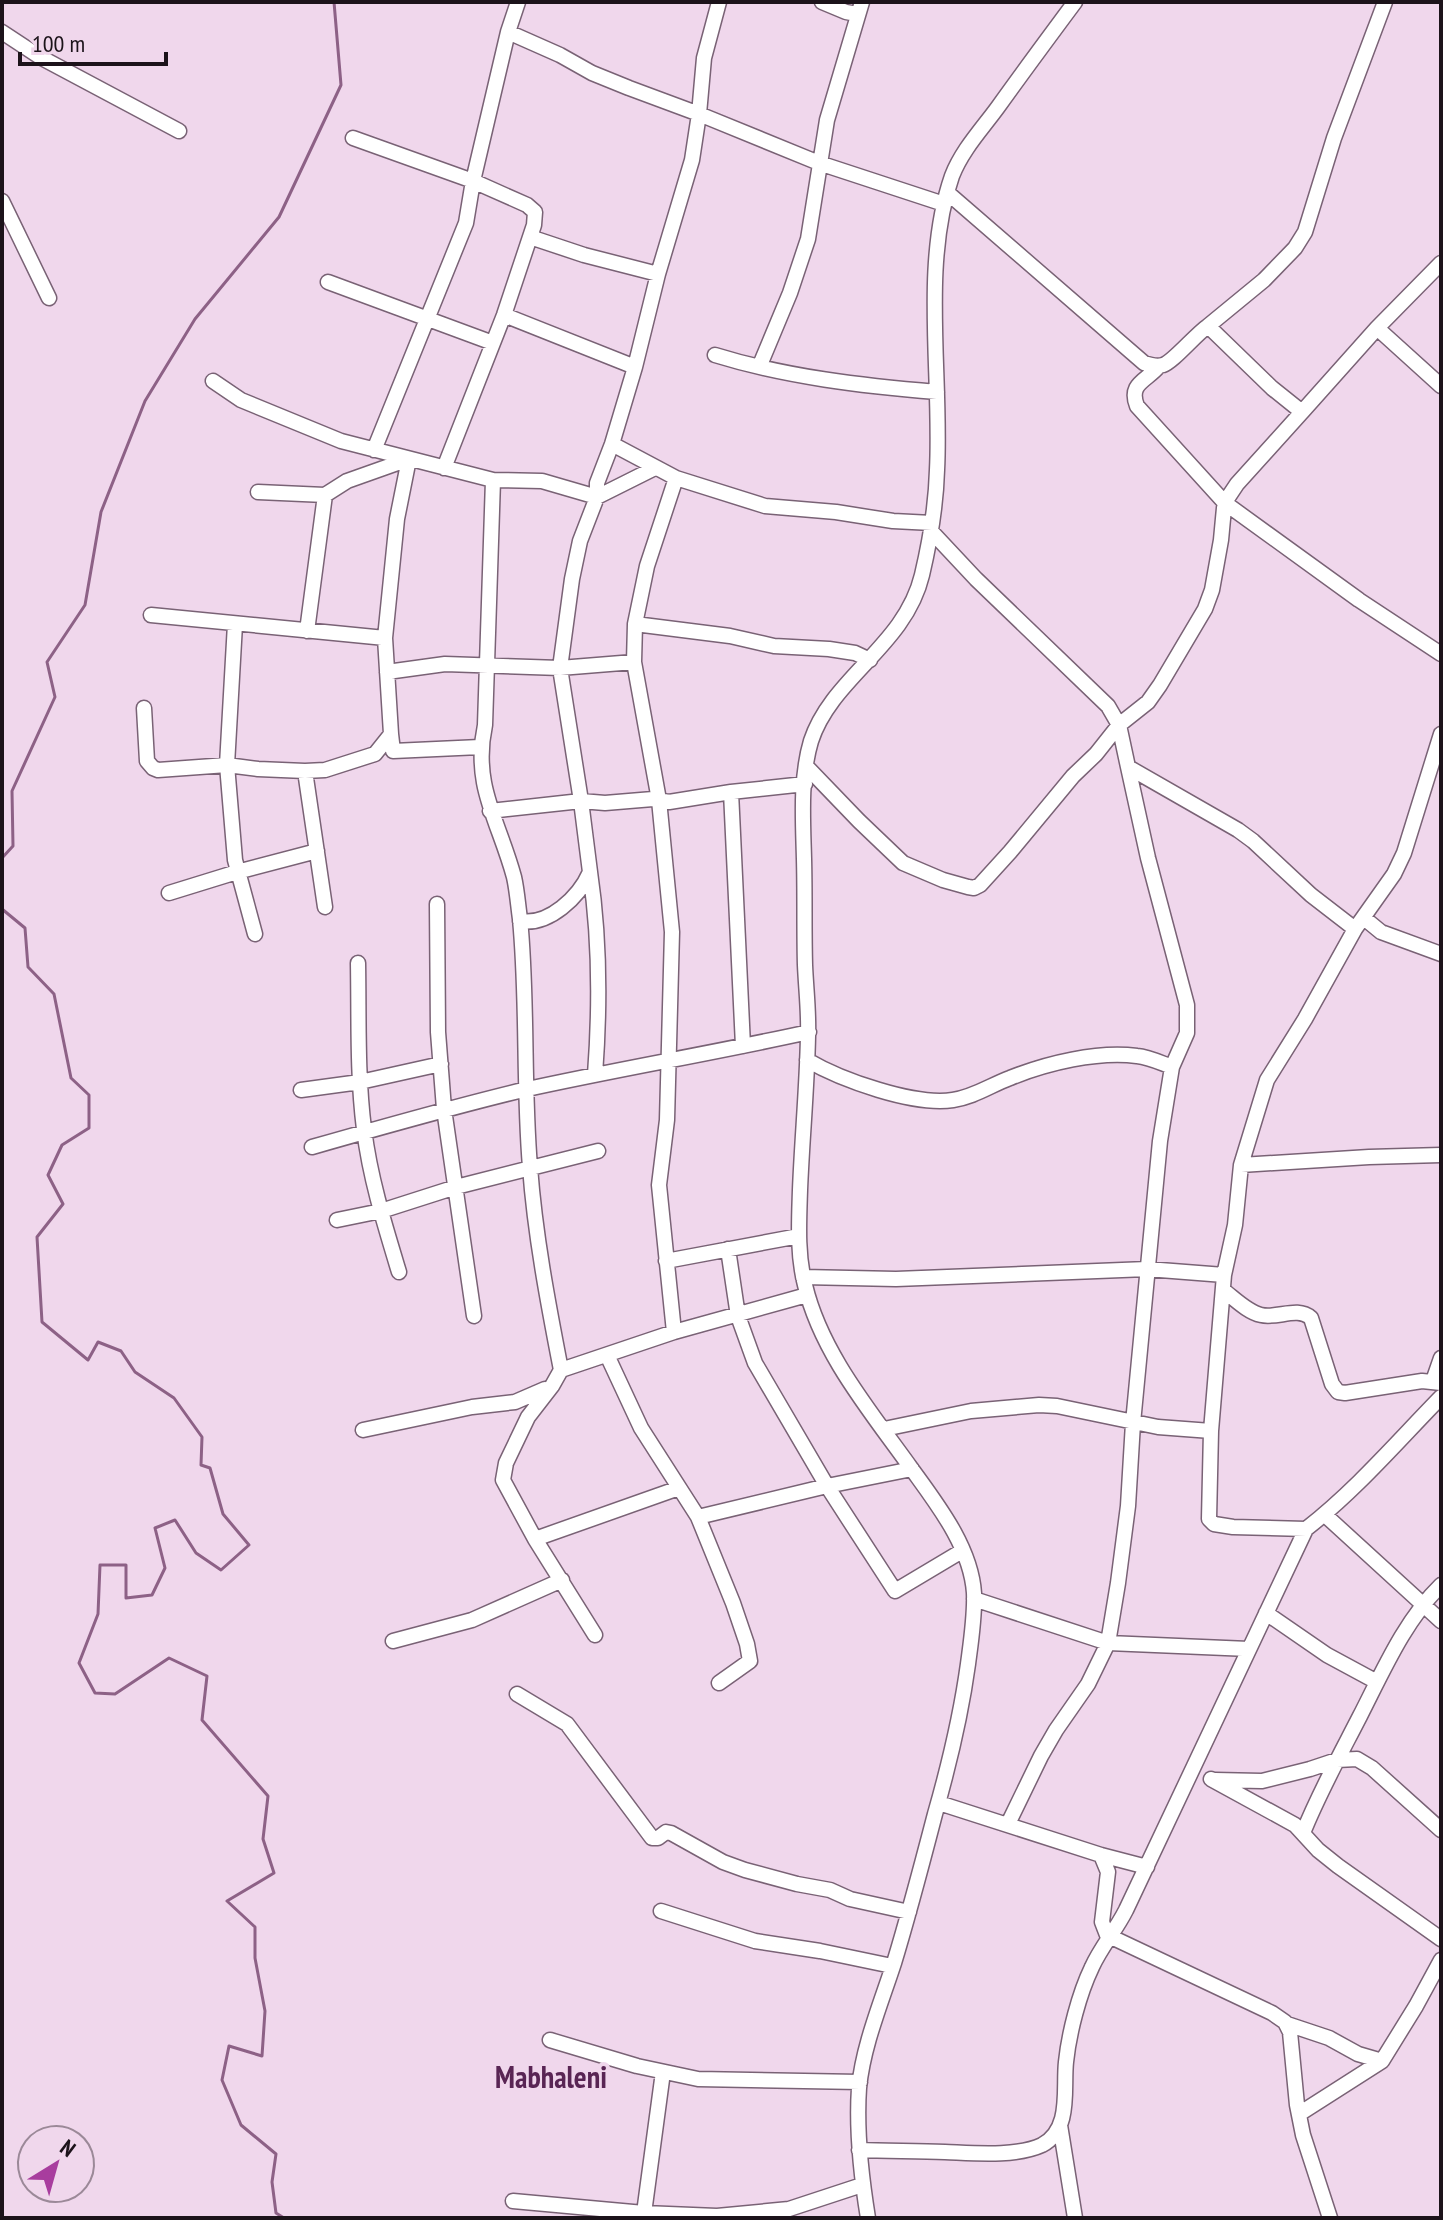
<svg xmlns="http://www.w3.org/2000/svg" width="1443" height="2220" viewBox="0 0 1443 2220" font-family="'PT Sans Narrow',sans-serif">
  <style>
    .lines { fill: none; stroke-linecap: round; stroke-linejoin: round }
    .stream { stroke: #8d6186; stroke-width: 3 }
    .minor-casing { stroke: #796275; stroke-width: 17 }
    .minor { stroke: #fff; stroke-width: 14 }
    .labels { text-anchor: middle; stroke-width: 8; stroke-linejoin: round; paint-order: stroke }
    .district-label { font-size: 30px; font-weight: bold; fill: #592554; stroke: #f0d7ec }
  </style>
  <rect width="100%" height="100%" fill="#f0d7ec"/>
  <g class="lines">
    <!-- stream -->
    <path class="stream" d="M2 858 13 846 12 791 55 697 47 662 85 605 101 512 145 401 195 319 279 217 341 85 334 2
      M2 909 25 928 28 967 54 994 71 1078 89 1095V1128L62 1145 48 1175 63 1204 37 1237 42 1322 88 1360 98 1342 121 1351 135 1372 174 1398 202 1437 201 1465 210 1468 223 1514 249 1545 221 1570 196 1553 175 1520 155 1528 165 1568 152 1595 126 1598V1565H100L98 1614 79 1663 95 1693 115 1694 169 1658 207 1676 202 1720 268 1796 263 1839 274 1873 227 1901 255 1927V1958L265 2011 262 2056 229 2046 222 2080 241 2125 276 2154 272 2182 276 2213 284 2218"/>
    <!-- minor casing -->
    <g class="minor-casing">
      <path id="minor" d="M822 2 846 12 857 14
        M2 32 40 57 179 131
        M508 32 560 55 592 73 629 88 699 114 819 163 944 204
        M353 138 473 181 527 205 535 212 534 225 504 315 444 468
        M949 194 1144 363C1150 365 1157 367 1163 365 1173 362 1196 334 1208 326L1272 388 1302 412 1377 328 1441 263
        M2 201 49 298
        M530 237 584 255 658 274
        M328 282 493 343
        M504 315 635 367
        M1208 326 1264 280 1295 248 1305 232 1334 138 1385 2
        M1377 328 1441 386
        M715 355C786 377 863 386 937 392
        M760 365 790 293 808 239 827 120 862 2
        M1159 366C1147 381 1128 383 1137 406L1225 503 1359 600 1441 654
        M213 381 241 400 341 441 493 480 542 481 597 497 655 468
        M612 444 676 478 765 506 836 512 893 521 932 523
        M374 450 466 223 473 181 508 32 518 2
        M493 480 485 725C472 786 499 821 514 877 517 890 518 905 520 919 528 1001 523 1084 530 1167 535 1235 548 1303 561 1370
        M258 492 325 495 347 481 409 459 397 519 385 638 391 734
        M931 531 976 579 1108 706 1119 725 1128 767 1238 830 1253 841 1311 895 1355 929
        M151 615 385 638
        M235 624 227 765 235 860 255 934
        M635 624 730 636 774 646 829 649 855 653 870 660
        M307 631 325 495
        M387 672 445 664 560 668 634 662
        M144 708 147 761 153 768 158 770 227 765 258 769 305 771 325 770 375 754 391 734 393 751 480 747
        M806 766 859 821 903 863 943 880 968 887 974 888 980 885 1010 852 1073 776 1096 754 1119 725 1148 702 1160 685 1205 609 1212 590 1221 540 1224 508 1227 499 1237 484 1302 412
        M305 771 325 907
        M731 792 743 1046
        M490 811 581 801 605 803 653 799 669 802 731 792 805 784
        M590 872C600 939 600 1008 595 1075
        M169 893 237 872 317 851
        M437 904 438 1032 444 1109 474 1316
        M1364 918 1381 932 1441 954
        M520 921C549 926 579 897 590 872L581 801 560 668 572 579 580 541 597 497V483L612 444 635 367 658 274 692 160 699 114 704 58 719 2
        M358 963C359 1018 357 1074 364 1129 370 1178 385 1226 399 1272
        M807 1060C841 1080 914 1106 953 1100 974 1097 991 1085 1010 1078 1047 1063 1097 1051 1137 1056 1149 1057 1161 1063 1172 1067
        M301 1090 360 1082 441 1064
        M312 1147C382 1127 452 1107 523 1090 618 1069 714 1053 809 1032
        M1241 1165 1369 1157 1441 1155
        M337 1220 381 1211 456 1187 598 1151
        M728 1249 738 1316 755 1363 827 1486 895 1591 962 1551
        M666 1261 799 1236
        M803 1277 896 1279 1147 1269 1224 1275
        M1223 1290C1234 1298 1247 1312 1261 1315 1278 1319 1297 1306 1311 1318L1332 1384 1338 1392 1345 1393 1422 1381 1441 1383
        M674 1332 659 1185 667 1120 672 932 659 800 634 662 635 624 647 566 676 478
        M607 1355 641 1428 698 1517 733 1603 747 1644 750 1661 719 1683
        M1433 1381 1441 1358
        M884 1429 971 1411 1039 1405 1057 1406 1158 1427 1211 1431
        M363 1430 472 1407 515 1402 545 1389
        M1325 1515 1441 1621
        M698 1517 827 1486 912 1469
        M1306 1529 1233 1527 1214 1524 1209 1519 1211 1431 1224 1275 1235 1225 1241 1165 1267 1080 1305 1019 1355 929 1394 874 1404 853 1441 734
        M535 1539 679 1488
        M974 1599 1108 1643 1249 1649
        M1266 1613 1327 1655 1377 1682
        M595 1635 535 1539 503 1480 506 1463 528 1417 552 1386 561 1370 674 1332 807 1295
        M393 1641 472 1620 562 1580
        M517 1694 567 1724 652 1838H658L666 1832 671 1833 723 1862 745 1870 797 1884 830 1890 850 1899 909 1912
        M1211 1779 1295 1825 1318 1850 1338 1866 1441 1939
        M1215 1780 1262 1781 1310 1769 1337 1760 1357 1759 1372 1768 1441 1830
        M939 1803 1101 1855 1147 1867
        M1008 1824 1041 1756 1056 1730 1088 1684 1108 1643 1118 1583 1128 1506 1133 1423 1160 1141 1172 1067 1187 1033V1005L1148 858 1128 767
        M1303 1833C1319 1793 1340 1755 1360 1716 1383 1671 1405 1620 1441 1585
        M1101 1855 1108 1872 1102 1922 1107 1935 1272 2013 1285 2022 1290 2032 1297 2105 1303 2135 1330 2218
        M661 1911 755 1941 820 1951 892 1966
        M1287 2024 1329 2038 1358 2054 1382 2061
        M550 2040 637 2066 698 2079 860 2082
        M1299 2114 1382 2061 1416 2006 1441 1960
        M1060 2125 1075 2218
        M859 2150C888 2151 916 2151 945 2152 973 2153 1016 2157 1042 2145 1072 2129 1063 2089 1066 2062 1069 2033 1079 1994 1092 1967 1101 1947 1116 1930 1126 1910L1306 1529C1356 1490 1397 1442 1441 1397
        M513 2201 644 2213 717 2216 789 2209 862 2185
        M646 2218 644 2213 663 2072
        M868 2218C861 2175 856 2131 859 2088 863 2046 881 2003 894 1963 909 1914 922 1864 935 1814 949 1765 961 1715 968 1664 971 1641 975 1616 974 1593 971 1547 937 1504 911 1468 871 1412 821 1353 805 1285 797 1254 799 1222 800 1190 802 1139 807 1088 808 1036 809 1013 806 989 805 965 804 930 805 894 804 859 803 820 800 778 811 741 832 677 905 646 922 575 930 541 936 505 937 470 942 376 921 265 952 176 962 150 982 129 998 107 1023 72 1049 37 1075 2"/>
    </g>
    <!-- minor -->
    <use href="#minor" class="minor"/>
  </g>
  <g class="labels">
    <!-- district labels -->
    <g class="district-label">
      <text x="551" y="2088">Mabhaleni</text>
    </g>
  </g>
  <!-- border -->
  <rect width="1443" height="2220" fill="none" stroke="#1c131a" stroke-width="8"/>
  <!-- north arrow -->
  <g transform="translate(56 2164) rotate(37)"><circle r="38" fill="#f0d7ec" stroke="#9b8998" stroke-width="2"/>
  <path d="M0-6L14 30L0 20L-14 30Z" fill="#a83d9e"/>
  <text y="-12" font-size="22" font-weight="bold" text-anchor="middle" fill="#1c131a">N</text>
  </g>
  <!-- scale -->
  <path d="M20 52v12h146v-12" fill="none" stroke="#1c131a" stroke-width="4"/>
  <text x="32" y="52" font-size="24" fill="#1c131a" stroke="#f0d7ec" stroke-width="6" paint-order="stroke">100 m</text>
</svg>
